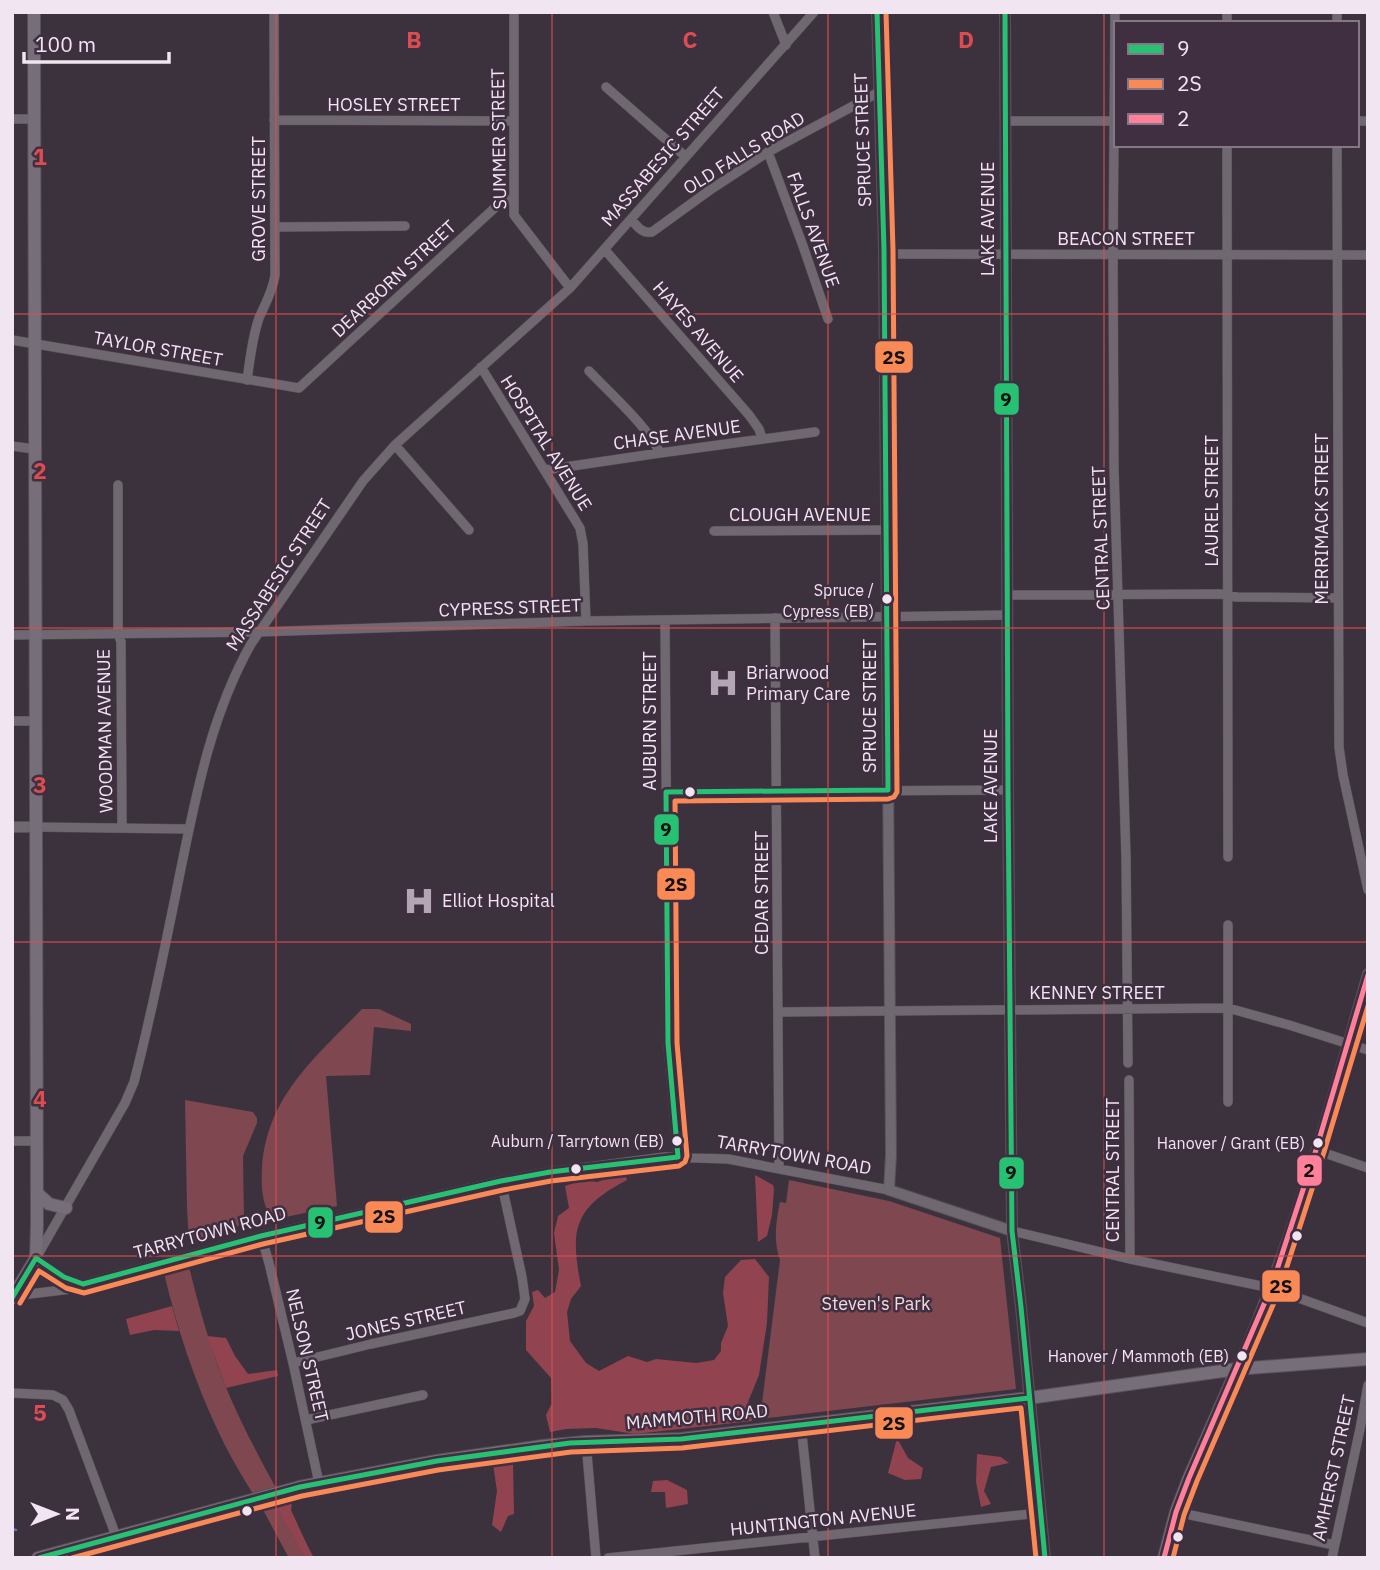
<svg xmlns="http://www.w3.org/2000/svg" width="1380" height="1570" viewBox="0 0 1380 1570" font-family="'IBM Plex Sans',sans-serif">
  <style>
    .green { fill: #7f474f }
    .forest { fill: #914350 }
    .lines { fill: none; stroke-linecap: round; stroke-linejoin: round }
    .stream { stroke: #636db3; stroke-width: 2.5 }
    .minor-casing { stroke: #585059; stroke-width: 10 }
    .tertiary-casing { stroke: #585059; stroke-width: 12 }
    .secondary-casing { stroke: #585059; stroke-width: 14 }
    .minor { stroke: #6f6870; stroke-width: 9 }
    .tertiary { stroke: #6f6870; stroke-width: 10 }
    .secondary { stroke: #766e78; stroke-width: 12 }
    .bus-1-casing { stroke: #402e41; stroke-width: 10 }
    .bus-2-casing { stroke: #402e41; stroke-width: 10 }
    .bus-3-casing { stroke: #402e41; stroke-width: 10 }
    .bus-1 { stroke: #26c172; stroke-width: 5 }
    .bus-2 { stroke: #f98a56; stroke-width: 5 }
    .bus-3 { stroke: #ff8098; stroke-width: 5 }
    .grid { fill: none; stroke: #db4e50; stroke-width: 2; stroke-opacity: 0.55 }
    .bus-dot { fill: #f0e5f1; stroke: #402e41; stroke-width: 2.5 }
    .labels { text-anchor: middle; stroke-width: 5; stroke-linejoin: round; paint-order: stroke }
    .bus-label { font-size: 16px; fill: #f0e5f1; stroke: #402e41; text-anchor: end }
    .street-label { font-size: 18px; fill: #f0e5f1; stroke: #402e41 }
    .poi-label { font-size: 18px; fill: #f0e5f1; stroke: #402e41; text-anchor: start }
    .park-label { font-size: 18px; fill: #f4dadc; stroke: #402e41 }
    .grid-label { font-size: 23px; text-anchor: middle; font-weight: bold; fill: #db4e50; stroke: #402e41; stroke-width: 5; stroke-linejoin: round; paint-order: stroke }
    .line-badge { stroke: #402e41; stroke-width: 2.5 }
    .pale-badge-label { font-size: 19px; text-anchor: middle; font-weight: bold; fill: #111 }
  </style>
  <rect width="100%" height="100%" fill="#3c323d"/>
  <!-- green -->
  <path class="green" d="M362 1009H379L411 1024V1031L374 1027 370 1075 326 1076 337 1206 272 1220C262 1204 261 1187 262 1168 267 1096 315 1058 362 1009Z
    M185 1100 253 1112 257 1118V1123L243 1156 244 1219 236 1228 226 1233 189 1242 187 1208Z
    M789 1180 889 1201 1000 1238 1016 1389 760 1419 780 1260C773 1240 776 1222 780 1202L786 1203Z
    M189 1267C199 1307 210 1347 225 1385 249 1444 285 1502 314 1558H289C280 1542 272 1526 263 1510 247 1484 231 1459 218 1431 194 1380 177 1328 164 1273Z"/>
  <!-- forest -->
  <path class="forest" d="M625 1173 627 1180C573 1208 570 1230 581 1286L571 1299 567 1312 570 1341 586 1363 599 1371 628 1356 647 1362 656 1359 696 1363 714 1360 721 1351V1343L728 1326 723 1293 725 1277 741 1260 755 1259 769 1277 767 1323 759 1375 748 1402 752 1421 635 1434 596 1428 566 1429 550 1432 546 1415 552 1403 551 1378 526 1350V1321L534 1306 532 1292 538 1290 545 1298 555 1292 559 1270 554 1233 558 1216 569 1208 565 1186 583 1180 597 1182Z
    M755 1175 773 1185 774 1189 772 1215 767 1236 758 1242Z
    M172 1306 179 1331 154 1330 130 1335 126 1319Z
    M207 1336 226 1338 235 1356 248 1374 277 1370 278 1376 226 1388Z
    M897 1438 908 1458 923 1468 921 1479 905 1480 888 1473Z
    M977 1454 1001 1457 1009 1463 991 1467 984 1491 991 1504 981 1507 976 1482Z
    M513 1462 514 1514 508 1516 501 1532 492 1525 497 1491 493 1464Z
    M667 1480 687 1490 688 1504 666 1508 665 1492H651L653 1481Z
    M292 1502 291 1510 313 1558H305L278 1508Z"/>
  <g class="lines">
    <!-- stream -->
    <path class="stream" d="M12 1529 16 1530"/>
    <!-- minor casing -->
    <g class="minor-casing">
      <path id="minor" d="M514 12V215L570 288
        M773 12 786 45
        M1115 12 1113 255 1114 469 1126 857 1128 1063
        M1227 23V12
        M1337 23V12
        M606 87 686 157
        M12 119H34
        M274 120 513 121
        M1005 121H1116
        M1357 121H1368
        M1227 145 1228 857
        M1337 145 1339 747 1343 775 1368 890
        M768 152 803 246 828 319
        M631 219C637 226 642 234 652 232L710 190 768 152 879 92
        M275 227 405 226
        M605 250 749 415 759 429 762 438
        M884 254 1368 255
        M12 340 299 388 500 203 513 198
        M481 367 580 528 583 544 586 621
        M589 371C611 394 647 426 660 453
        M247 380C250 360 252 338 259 318 265 304 273 291 275 275L274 12
        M395 445 469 530
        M12 446 34 449
        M545 470 660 453 815 432
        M118 485V633L121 642 122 828
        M714 531 886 530
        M1008 595 1220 594 1237 597 1338 598
        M775 618 779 1168
        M665 620 668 1043 678 1157
        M12 635 258 632 586 621 1008 615
        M12 721H35
        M666 792 1008 790
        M35 827 189 829
        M779 1012 1228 1008 1289 1025 1368 1050
        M1129 1080 1130 1259
        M1228 1102V925
        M12 1141H37
        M1316 1150 1368 1168
        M1012 1231 1130 1259 1271 1288 1368 1323
        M261 1236 269 1263 293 1363 319 1483
        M83 1284C64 1281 51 1269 36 1258L125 1103 134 1082C152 1013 166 943 180 873 196 795 211 715 251 644L363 481 395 445 570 288 814 12
        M13 1296 71 1289 83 1284 261 1236 501 1181 550 1172 665 1157 728 1159 889 1190
        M293 1363 371 1344 514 1313 520 1311 525 1299 522 1277 501 1181
        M12 1393 53 1395 63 1400 69 1410 116 1536
        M306 1420 423 1395
        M801 1425 815 1558
        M586 1442 596 1558
        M1176 1512 1334 1545
        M608 1558 1040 1513
        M1332 1558 1360 1429 1368 1385"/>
    </g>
    <!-- tertiary casing -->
    <g class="tertiary-casing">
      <path id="tertiary" d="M877 12 884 250 891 1155 889 1190 1012 1231
        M1005 12 1008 790 1012 1231 1021 1307 1045 1558
        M12 827H35
        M1237 1369C1293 1242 1330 1107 1368 974"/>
    </g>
    <!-- secondary casing -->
    <g class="secondary-casing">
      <path id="secondary" d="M37 1193 49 1204 66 1208
        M12 1298 36 1258 37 1224 34 12
        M38 1558 300 1487 437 1461 543 1446 586 1442 681 1439 801 1425 1029 1398 1237 1369 1368 1359
        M1164 1558 1176 1512 1189 1478 1237 1369"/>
    </g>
    <!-- minor -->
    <use href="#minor" class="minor"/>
    <!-- tertiary -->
    <use href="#tertiary" class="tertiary"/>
    <!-- secondary -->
    <use href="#secondary" class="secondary"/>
    <!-- bus-1 casing -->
    <g class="bus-1-casing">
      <path id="bus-1" d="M1005 12 1008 790 1012 1231 1021 1307 1045 1558
        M12 1298 36 1258 64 1277 83 1284 261 1236 501 1181 550 1172 678 1157 668 1043 666 792 888 790 884 250 877 12
        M39 1558 300 1487 437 1461 570 1443 681 1439 1029 1398"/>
    </g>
    <!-- bus-2 casing -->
    <g class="bus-2-casing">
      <path id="bus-2" d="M20 1303 39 1271 66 1288 84 1293 263 1244 503 1190 551 1181 679 1166 685 1162 687 1156 677 1043 675 801 888 799 894 797 897 792 893 250 886 12
        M72 1558 302 1496 438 1470 571 1452 682 1448 1021 1408 1036 1558
        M1173 1558 1184 1515 1197 1481 1279 1291 1324 1152 1368 1006"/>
    </g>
    <!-- bus-3 casing -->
    <g class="bus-3-casing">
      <path id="bus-3" d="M1164 1558 1176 1512 1189 1478 1271 1288 1316 1150 1368 975"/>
    </g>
    <!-- bus-1 -->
    <use href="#bus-1" class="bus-1"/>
    <!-- bus-2 -->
    <use href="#bus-2" class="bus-2"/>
    <!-- bus-3 -->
    <use href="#bus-3" class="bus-3"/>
  </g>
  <!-- grid -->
  <path class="grid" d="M276 12V1558M552 12V1558M828 12V1558M1104 12V1558M12 314H1368M12 628H1368M12 942H1368M12 1256H1368"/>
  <!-- icons -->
  <defs>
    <g id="hospital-bare" transform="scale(2.415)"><path d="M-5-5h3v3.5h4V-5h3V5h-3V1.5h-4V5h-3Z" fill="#b1a6b2" stroke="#402e41" stroke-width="2.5" paint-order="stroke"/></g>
  </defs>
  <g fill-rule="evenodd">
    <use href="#hospital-bare" x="723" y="683"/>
    <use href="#hospital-bare" x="419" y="901"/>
  </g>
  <!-- markers -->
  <g class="bus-dot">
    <circle cx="887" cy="599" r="6"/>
    <circle cx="690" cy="792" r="6"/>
    <circle cx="677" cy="1141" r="6"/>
    <circle cx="1318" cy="1143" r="6"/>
    <circle cx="576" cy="1169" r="6"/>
    <circle cx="1297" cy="1236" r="6"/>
    <circle cx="1242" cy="1356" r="6"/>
    <circle cx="247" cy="1511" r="6"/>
    <circle cx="1178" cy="1537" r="6"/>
  </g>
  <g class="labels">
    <!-- bus labels -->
    <g class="bus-label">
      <text x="874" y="596">Spruce /<tspan x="874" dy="21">Cypress (EB)</tspan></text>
      <text x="664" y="1147">Auburn / Tarrytown (EB)</text>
      <text x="1305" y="1149">Hanover / Grant (EB)</text>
      <text x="1229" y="1362">Hanover / Mammoth (EB)</text>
    </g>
    <!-- street labels -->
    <g class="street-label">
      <text x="394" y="111">HOSLEY STREET</text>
      <text transform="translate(499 139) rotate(-91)" y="6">SUMMER STREET</text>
      <text transform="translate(863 140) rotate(-92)" y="6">SPRUCE STREET</text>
      <text transform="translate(744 153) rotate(-32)" y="6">OLD FALLS ROAD</text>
      <text transform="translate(663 157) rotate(-49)" y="6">MASSABESIC STREET</text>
      <text transform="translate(259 199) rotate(-90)" y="6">GROVE STREET</text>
      <text transform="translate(988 219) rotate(-90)" y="6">LAKE AVENUE</text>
      <text transform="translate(813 230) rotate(70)" y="6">FALLS AVENUE</text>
      <text x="1126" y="245">BEACON STREET</text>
      <text transform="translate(394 279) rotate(-43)" y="6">DEARBORN STREET</text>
      <text transform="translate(698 332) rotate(49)" y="6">HAYES AVENUE</text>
      <text transform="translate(158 349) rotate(10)" y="6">TAYLOR STREET</text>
      <text transform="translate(677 435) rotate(-8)" y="6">CHASE AVENUE</text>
      <text transform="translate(546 443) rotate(58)" y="6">HOSPITAL AVENUE</text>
      <text transform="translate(1212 501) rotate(-90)" y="6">LAUREL STREET</text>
      <text x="800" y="521">CLOUGH AVENUE</text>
      <text transform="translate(1322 519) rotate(-90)" y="6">MERRIMACK STREET</text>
      <text transform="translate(1101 538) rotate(-92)" y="6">CENTRAL STREET</text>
      <text transform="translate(279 575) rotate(-57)" y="6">MASSABESIC STREET</text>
      <text transform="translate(510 608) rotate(-2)" y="6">CYPRESS STREET</text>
      <text transform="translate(870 706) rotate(-90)" y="6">SPRUCE STREET</text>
      <text transform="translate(650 721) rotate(-90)" y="6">AUBURN STREET</text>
      <text transform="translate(105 731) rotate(-91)" y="6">WOODMAN AVENUE</text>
      <text transform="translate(991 786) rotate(-90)" y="6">LAKE AVENUE</text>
      <text transform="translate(762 893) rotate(-90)" y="6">CEDAR STREET</text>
      <text x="1097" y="999">KENNEY STREET</text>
      <text transform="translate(794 1155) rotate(10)" y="6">TARRYTOWN ROAD</text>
      <text transform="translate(1113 1170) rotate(-90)" y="6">CENTRAL STREET</text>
      <text transform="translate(210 1233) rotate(-15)" y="6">TARRYTOWN ROAD</text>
      <text transform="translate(406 1321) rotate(-13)" y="6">JONES STREET</text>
      <text transform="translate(307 1355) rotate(77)" y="6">NELSON STREET</text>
      <text transform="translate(697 1417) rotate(-5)" y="6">MAMMOTH ROAD</text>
      <text transform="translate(1334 1468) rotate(-78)" y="6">AMHERST STREET</text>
      <text transform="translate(823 1520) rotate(-6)" y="6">HUNTINGTON AVENUE</text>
    </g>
    <!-- poi labels -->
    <g class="poi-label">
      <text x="746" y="679">Briarwood<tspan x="746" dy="21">Primary Care</tspan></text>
      <text x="442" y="907">Elliot Hospital</text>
    </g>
    <!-- park labels -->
    <g class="park-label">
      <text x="876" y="1310">Steven's Park</text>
    </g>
  </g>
  <g class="grid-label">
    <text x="414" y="48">B</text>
    <text x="690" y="48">C</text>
    <text x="966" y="48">D</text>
    <text x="40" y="165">1</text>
    <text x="40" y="479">2</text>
    <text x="40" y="793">3</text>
    <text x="40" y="1107">4</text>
    <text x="40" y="1421">5</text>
  </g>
  <g class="line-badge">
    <rect x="874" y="340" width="40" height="34" rx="7" fill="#f98a56"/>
    <rect x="993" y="382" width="27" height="34" rx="7" fill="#26c172"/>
    <rect x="653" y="813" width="27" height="33" rx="7" fill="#26c172"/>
    <rect x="656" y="867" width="40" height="34" rx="7" fill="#f98a56"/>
    <rect x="1296" y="1154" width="27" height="33" rx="7" fill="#ff8098"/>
    <rect x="998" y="1156" width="27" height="34" rx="7" fill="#26c172"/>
    <rect x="364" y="1200" width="40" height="34" rx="7" fill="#f98a56"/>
    <rect x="307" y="1206" width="27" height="33" rx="7" fill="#26c172"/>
    <rect x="1261" y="1269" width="40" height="34" rx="7" fill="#f98a56"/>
    <rect x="874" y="1406" width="40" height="34" rx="7" fill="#f98a56"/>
  </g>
  <g class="pale-badge-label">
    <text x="894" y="364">2S</text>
    <text x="1006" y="406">9</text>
    <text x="666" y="836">9</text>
    <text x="676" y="891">2S</text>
    <text x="1309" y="1177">2</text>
    <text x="1011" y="1179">9</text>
    <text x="384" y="1223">2S</text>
    <text x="320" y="1229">9</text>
    <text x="1281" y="1293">2S</text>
    <text x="894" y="1430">2S</text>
  </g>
  <!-- border -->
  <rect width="1380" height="1570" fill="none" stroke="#f0e5f1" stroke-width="28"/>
  <!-- legend -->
  <rect x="1114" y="21" width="245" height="126" fill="#402e41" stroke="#867787" stroke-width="2"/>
  <rect x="1128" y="44" width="35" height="10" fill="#26c172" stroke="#867787" stroke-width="2"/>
  <text x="1177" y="56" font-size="21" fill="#f0e5f1">9</text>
  <rect x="1128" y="79" width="35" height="10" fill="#f98a56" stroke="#867787" stroke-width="2"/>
  <text x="1177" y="91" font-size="21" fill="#f0e5f1">2S</text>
  <rect x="1128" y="114" width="35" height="10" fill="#ff8098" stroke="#867787" stroke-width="2"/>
  <text x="1177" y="126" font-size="21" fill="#f0e5f1">2</text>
  <!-- north arrow -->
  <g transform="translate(56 1514) rotate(90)" stroke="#402e41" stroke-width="5" paint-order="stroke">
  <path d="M0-5L12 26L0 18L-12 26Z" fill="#f0e5f1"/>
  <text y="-10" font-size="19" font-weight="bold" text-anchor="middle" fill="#f0e5f1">N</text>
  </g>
  <!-- scale -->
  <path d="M24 52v10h145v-10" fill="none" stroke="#f0e5f1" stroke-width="3.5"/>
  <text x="35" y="52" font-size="21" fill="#f0e5f1" stroke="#402e41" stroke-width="5" paint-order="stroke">100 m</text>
</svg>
